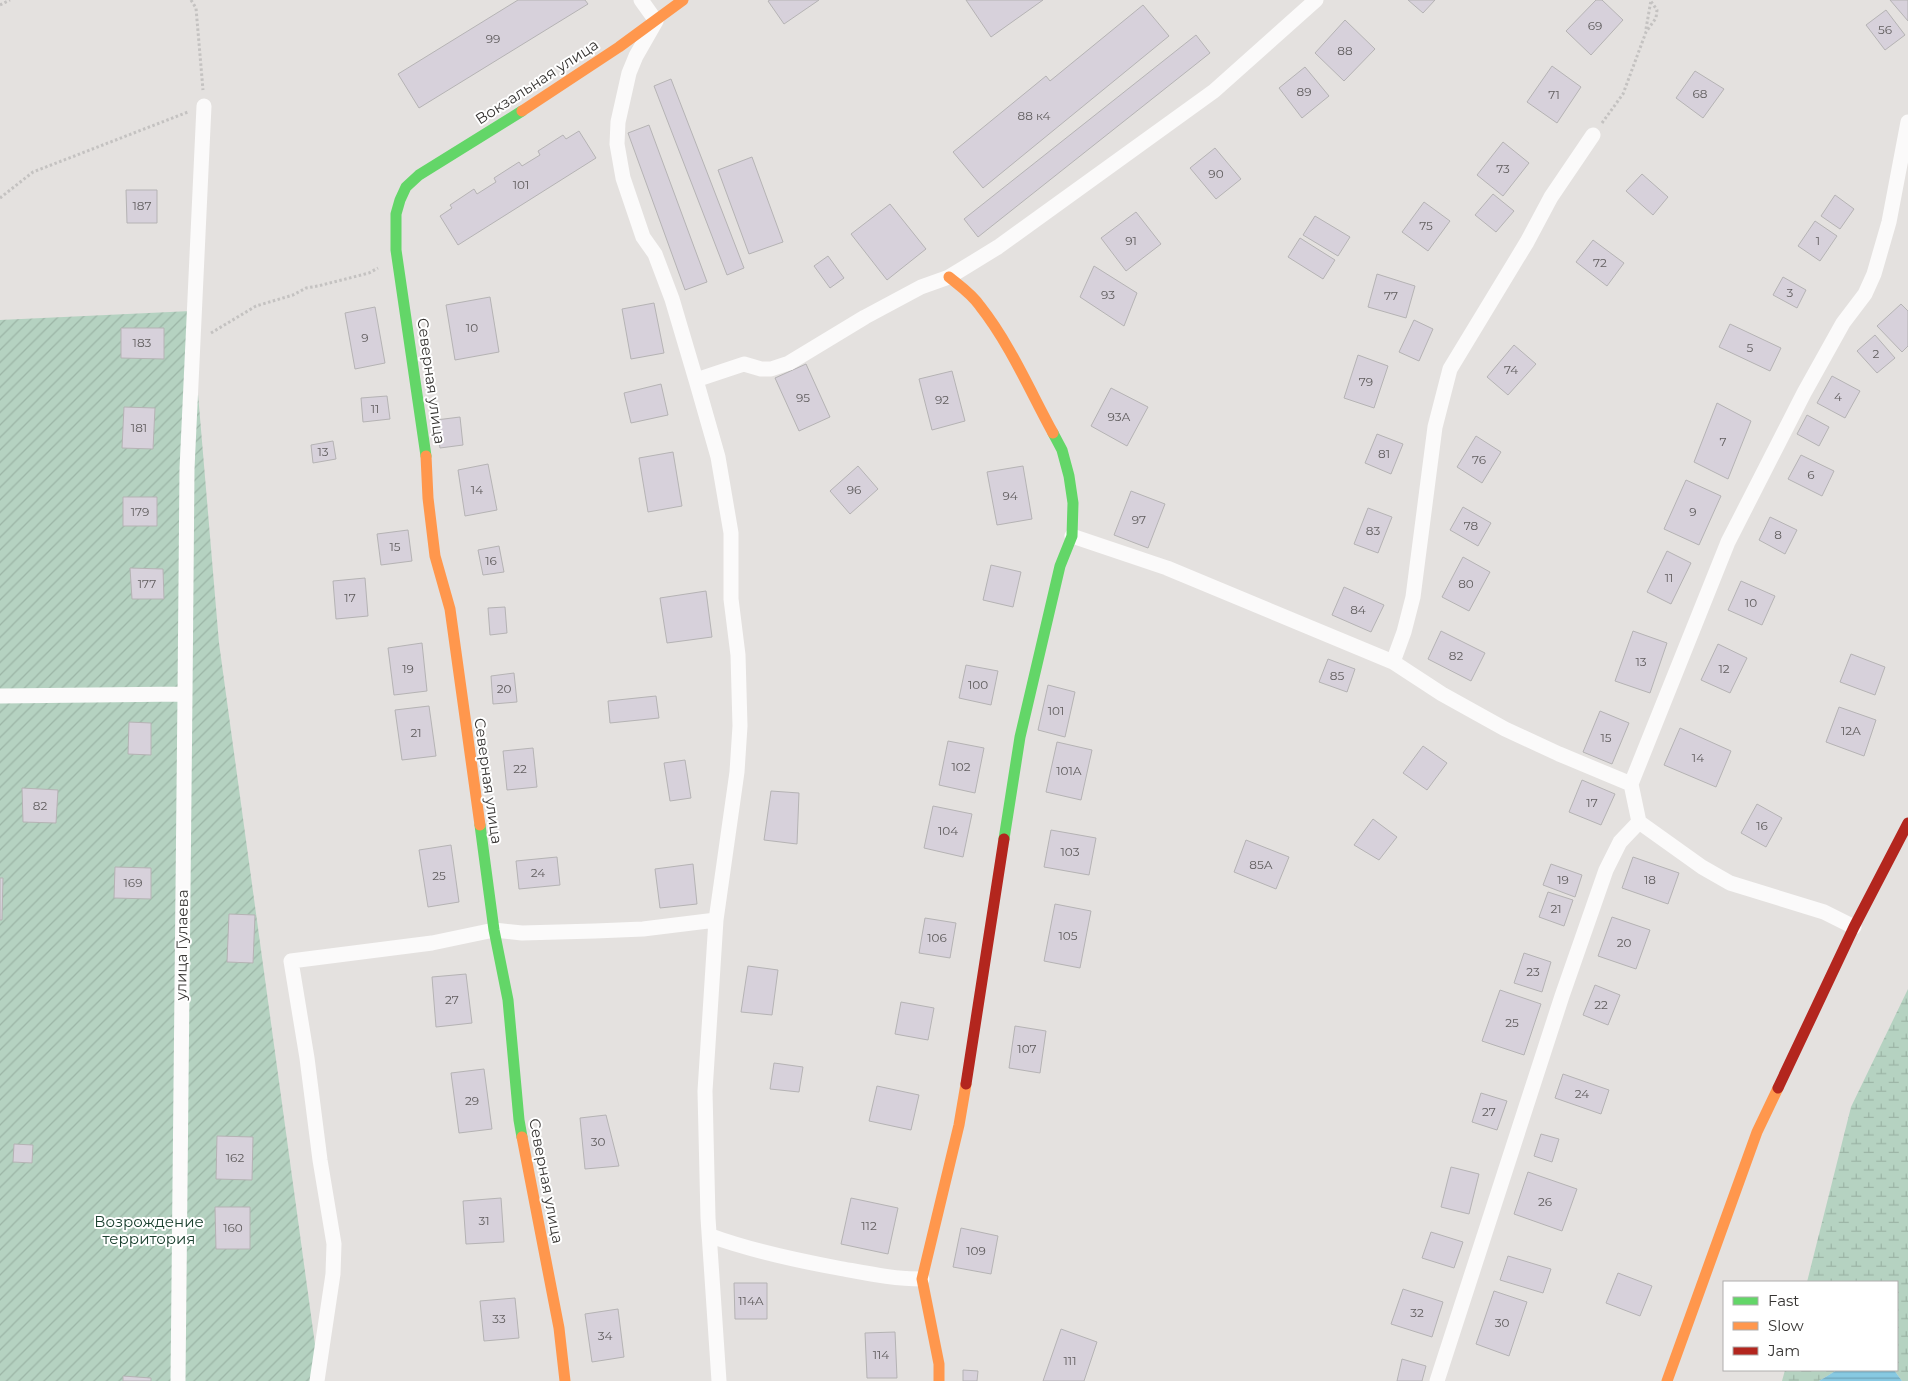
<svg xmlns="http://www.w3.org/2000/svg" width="1908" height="1381" viewBox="0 0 1908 1381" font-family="Montserrat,sans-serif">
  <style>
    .wetland { fill: url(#wetland-marsh) }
    .garden { fill: url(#garden-furrows) }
    .water { fill: url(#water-rules) }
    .building { fill: #d7d1db; stroke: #b5b3b4 }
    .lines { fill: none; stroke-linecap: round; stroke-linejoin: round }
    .path { stroke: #c4c2c1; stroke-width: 3; stroke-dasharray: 2.5 2.5; stroke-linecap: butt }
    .street { stroke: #fbfafa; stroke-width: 15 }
    .fast { stroke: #63d668; stroke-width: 11 }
    .slow { stroke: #ff974d; stroke-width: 11 }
    .jam { stroke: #b3261e; stroke-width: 11 }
    .labels { text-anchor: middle; stroke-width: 4; stroke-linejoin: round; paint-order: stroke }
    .number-label { font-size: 12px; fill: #605d5e }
    .street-label { font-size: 15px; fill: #363432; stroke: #fff }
    .park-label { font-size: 15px; fill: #1b402f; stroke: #fff }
  </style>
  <defs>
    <pattern id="wetland-marsh" width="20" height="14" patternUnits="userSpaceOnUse" patternTransform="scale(1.25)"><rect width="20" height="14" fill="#b5d2c1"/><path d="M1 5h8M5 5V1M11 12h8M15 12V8" fill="none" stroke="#9cb5a6"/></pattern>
    <pattern id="garden-furrows" width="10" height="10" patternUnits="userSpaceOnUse" patternTransform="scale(1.25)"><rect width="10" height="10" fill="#b5d2c1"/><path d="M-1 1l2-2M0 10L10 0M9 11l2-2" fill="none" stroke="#9cb5a6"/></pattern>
    <pattern id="water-rules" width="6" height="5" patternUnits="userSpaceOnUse" patternTransform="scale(1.25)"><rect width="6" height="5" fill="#87c9e2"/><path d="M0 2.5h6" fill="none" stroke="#6fa4b8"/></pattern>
  </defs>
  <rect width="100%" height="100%" fill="#e4e1df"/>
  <!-- wetland -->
  <path class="wetland" d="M1908 989V1381H1902L1894 1370H1897V1282H1807L1851 1107Z
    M1785 1370H1837L1819 1381H1782Z"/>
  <!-- garden -->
  <path class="garden" d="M191 311 219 643 320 1381H0V320Z"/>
  <!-- water -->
  <path class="water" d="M1837 1370H1894L1902 1381H1819Z"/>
  <!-- building -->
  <path class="building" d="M518 0H585L588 4 419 108 398 74Z
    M770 0H819L784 24 768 1Z
    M966 0H1043L991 37Z
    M1408 0H1435L1423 13Z
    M1596 0H1602L1623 20 1591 55 1566 31Z
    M1890 0H1908V21Z
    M1143 5 1169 36 983 188 953 152 1046 76 1050 81Z
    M1886 10 1905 35 1885 50 1866 25Z
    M1345 20 1375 49 1344 81 1315 53Z
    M1196 35 1210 53 978 237 964 219Z
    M1552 66 1581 87 1557 123 1527 102Z
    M1305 67 1329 96 1302 118 1279 88Z
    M1695 71 1724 89 1703 118 1676 98Z
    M671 79 744 268 727 275 654 86Z
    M649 125 707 282 685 290 628 133Z
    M579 131 596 158 458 245 440 216 452 208 450 205 474 189 477 194 496 182 494 178 519 162 522 166 540 155 538 151 563 135 566 139Z
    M1503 142 1529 163 1503 196 1477 175Z
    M1215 148 1241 179 1216 199 1190 168Z
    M752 157 783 242 749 254 718 170Z
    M1642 174 1668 197 1653 215 1626 191Z
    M126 190H157V223H127Z
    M1493 194 1514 211 1496 232 1475 215Z
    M1835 195 1854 209 1840 229 1821 216Z
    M1424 202 1450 221 1428 251 1402 232Z
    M890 204 926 249 887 280 851 234Z
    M1136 212 1161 244 1126 271 1101 238Z
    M1315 216 1350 237 1338 256 1303 235Z
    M1815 221 1837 236 1820 261 1798 246Z
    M1300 238 1335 260 1323 279 1288 257Z
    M1593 240 1624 263 1607 286 1576 262Z
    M828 256 844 278 830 288 814 266Z
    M1094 266 1137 293 1124 326 1080 297Z
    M1377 274 1415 286 1406 318 1368 307Z
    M1783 277 1806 290 1797 308 1773 295Z
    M490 297 499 352 455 360 446 305Z
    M654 303 664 353 631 359 622 309Z
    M1901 304 1908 311V346L1902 352 1877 326Z
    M375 307 385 363 355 369 345 313Z
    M1414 320 1433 329 1419 361 1399 352Z
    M1730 324 1781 348 1770 371 1719 347Z
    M121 328H164V359L121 358Z
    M1875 335 1895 358 1877 373 1857 351Z
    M1514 345 1536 364 1508 395 1487 377Z
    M1358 355 1388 366 1374 408 1344 398Z
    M806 364 830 417 799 431 775 378Z
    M952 371 965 421 932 430 919 379Z
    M1832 376 1860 391 1845 418 1817 403Z
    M661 384 668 415 631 423 624 393Z
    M1111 388 1148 407 1127 446 1091 426Z
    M387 396 390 419 363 422 361 398Z
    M1717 403 1751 421 1728 479 1694 462Z
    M124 407 155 408 153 449 122 448Z
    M1807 415 1829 427 1819 446 1797 434Z
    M460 417 463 445 440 448 436 420Z
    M1377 434 1403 444 1391 474 1365 463Z
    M1476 436 1501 452 1482 483 1457 467Z
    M333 441 336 459 313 463 311 445Z
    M673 452 682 506 648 512 639 458Z
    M1801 455 1834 471 1822 496 1788 479Z
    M488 464 497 510 465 516 458 470Z
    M858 466 878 489 850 514 830 491Z
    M1023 466 1032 519 997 525 987 472Z
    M1686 480 1721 496 1699 545 1664 529Z
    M1131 491 1165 504 1148 548 1114 535Z
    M123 497H157V526H123Z
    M1463 507 1491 523 1478 546 1450 530Z
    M1368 508 1392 517 1378 553 1354 544Z
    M1770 517 1797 530 1785 554 1759 540Z
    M408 530 412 561 381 565 377 534Z
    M499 546 504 572 483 575 478 550Z
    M1667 551 1691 563 1671 604 1647 592Z
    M1463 557 1490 572 1469 611 1442 597Z
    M991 565 1021 572 1013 607 983 600Z
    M130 568 163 569 164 599H132Z
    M365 578 368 616 336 619 333 581Z
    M1741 581 1775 596 1762 625 1728 610Z
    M1344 587 1384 605 1371 632 1332 615Z
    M706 591 712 637 667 643 660 598Z
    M505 607 507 633 490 635 488 608Z
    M1441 631 1485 653 1471 681 1428 659Z
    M1633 631 1667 643 1650 693 1615 681Z
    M422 643 427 691 394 695 388 648Z
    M1718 644 1747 658 1730 693 1701 680Z
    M1851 654 1885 667 1875 695 1840 682Z
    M1328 659 1355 669 1347 692 1319 682Z
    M966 665 998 671 991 705 959 698Z
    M514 673 517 702 493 704 491 676Z
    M1048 685 1075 692 1065 737 1038 730Z
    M656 696 659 718 610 723 608 701Z
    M429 706 436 756 402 760 395 710Z
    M1839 707 1876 720 1864 756 1826 742Z
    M1600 711 1629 723 1612 764 1583 752Z
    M129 722 151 723V755L128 754Z
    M1680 728 1731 751 1716 787 1664 765Z
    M948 741 984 748 975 793 939 785Z
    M1057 742 1092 750 1081 800 1046 792Z
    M1423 746 1447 763 1427 790 1403 773Z
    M533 748 537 787 507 790 503 751Z
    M685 760 691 798 670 801 664 763Z
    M1582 780 1615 794 1601 825 1569 812Z
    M22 788 58 790 56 823 23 822Z
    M771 791 799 793 797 844 764 840Z
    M1757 804 1782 818 1766 847 1741 833Z
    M933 806 972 814 963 857 924 848Z
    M1373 819 1397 837 1379 860 1354 845Z
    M1051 830 1096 838 1089 875 1044 867Z
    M1246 840 1289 857 1276 889 1234 872Z
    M451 845 459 902 428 907 419 850Z
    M557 857 560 885 519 889 516 861Z
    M1633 857 1679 873 1668 904 1622 888Z
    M693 864 697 904 660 908 655 869Z
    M1551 864 1582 875 1575 897 1543 885Z
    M115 867 151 868V899L114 898Z
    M0 878H3L2 920H0Z
    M1548 892 1573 900 1564 926 1539 917Z
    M1055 904 1091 911 1080 968 1044 961Z
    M229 914 255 915 253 963 227 962Z
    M1612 917 1650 930 1636 969 1598 956Z
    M925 918 956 923 950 958 919 953Z
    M1524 953 1551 962 1542 992 1514 983Z
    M748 966 778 970 772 1015 741 1012Z
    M466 974 472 1023 436 1027 432 977Z
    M1595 985 1620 995 1608 1025 1583 1015Z
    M1500 990 1541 1004 1524 1055 1482 1041Z
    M901 1002 934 1008 928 1040 895 1034Z
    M1015 1026 1046 1031 1040 1073 1009 1068Z
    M774 1063 803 1067 799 1092 770 1089Z
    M484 1069 492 1129 459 1133 451 1073Z
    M1563 1074 1609 1090 1601 1114 1555 1098Z
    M877 1086 919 1095 911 1130 869 1121Z
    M1481 1093 1507 1101 1497 1130 1472 1122Z
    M606 1115 619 1166 585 1169 580 1118Z
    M1541 1134 1559 1139 1552 1162 1534 1156Z
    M217 1136 253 1137 252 1180 216 1179Z
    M14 1144 33 1145 32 1163 13 1162Z
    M1451 1167 1479 1174 1469 1214 1441 1207Z
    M1528 1172 1577 1189 1562 1231 1514 1214Z
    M501 1198 504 1242 466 1244 463 1201Z
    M851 1198 898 1208 888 1254 841 1244Z
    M215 1207H250V1249H216Z
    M961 1228 998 1236 991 1274 953 1267Z
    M1431 1232 1463 1242 1454 1268 1422 1258Z
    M1508 1256 1551 1269 1543 1293 1500 1280Z
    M1618 1273 1652 1286 1640 1316 1606 1303Z
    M734 1283H767V1319H735Z
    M1403 1289 1443 1302 1432 1337 1391 1324Z
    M1494 1291 1527 1302 1509 1356 1476 1344Z
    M515 1298 519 1338 484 1341 480 1301Z
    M618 1309 624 1357 592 1362 585 1314Z
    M1061 1329 1097 1342 1084 1381H1043Z
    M895 1332 897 1378H867L865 1333Z
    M1402 1359 1426 1366 1422 1381H1397Z
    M963 1370 978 1371 977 1381H963Z
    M123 1376 151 1378V1381H123Z"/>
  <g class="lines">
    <!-- path -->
    <path class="path" d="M191 0 196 8 203 90
      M0 5 10 0
      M1646 29 1651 0
      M1602 123 1623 94 1646 32 1656 18 1657 10 1650 0
      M0 198 33 172 188 112
      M211 333 256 306 293 295 306 288 318 286 369 273 378 268"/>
    <!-- street -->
    <path class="street" d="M641 0 656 21 636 56 629 73 618 122 617 144 623 178 643 237 655 254 672 299 696 380 744 364 761 369H771L789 363 865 317 921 287 949 277 998 247 1214 91 1316 0
      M696 380 718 457 731 533V599L738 655 740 726 737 772 716 920 705 1091 708 1218 719 1381
      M1072 536 1167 568 1393 662 1442 694 1505 729 1559 754 1631 784 1639 822 1702 867 1730 883 1824 912 1854 927
      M1393 662 1404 632 1413 597 1435 427 1450 369 1527 242 1551 197 1593 135
      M185 694 187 469 204 106
      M0 696 185 694 178 1381
      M1631 784 1728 542 1804 393 1843 323 1865 294 1874 274 1889 222 1908 122
      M711 1236C752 1251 795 1260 838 1268 866 1273 893 1279 922 1279
      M317 1381 333 1274 334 1244 320 1160 307 1058 291 961 432 943 494 930 522 933 595 931 643 929 716 920
      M1437 1381 1562 996 1606 870 1620 842 1639 822"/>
    <!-- fast -->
    <path class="fast" d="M426 456 396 250V214L400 200 406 187 419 175 522 111
      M480 825 494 930 508 1000 519 1120 522 1137
      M1004 839 1020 737 1060 566 1072 536 1073 503 1069 476 1062 450 1053 433"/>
    <!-- slow -->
    <path class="slow" d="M522 111 619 47 683 0
      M949 277C960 286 972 294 980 306 1010 344 1030 391 1053 433
      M426 456 428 498 435 556 450 609 480 825
      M522 1137 559 1328 565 1381
      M939 1381V1364L922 1279 959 1125 966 1084
      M1667 1381 1757 1132 1778 1088"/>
    <!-- jam -->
    <path class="jam" d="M966 1084 1004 839
      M1778 1088 1854 927 1908 823"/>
  </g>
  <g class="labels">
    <!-- number labels -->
    <g class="number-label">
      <text x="1595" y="30">69</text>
      <text x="1885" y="34">56</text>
      <text x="493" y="43">99</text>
      <text x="1345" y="55">88</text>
      <text x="1304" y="96">89</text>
      <text x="1700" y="98">68</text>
      <text x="1554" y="99">71</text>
      <text x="1034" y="120">88 к4</text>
      <text x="1503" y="173">73</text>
      <text x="1216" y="178">90</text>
      <text x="521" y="189">101</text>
      <text x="142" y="210">187</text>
      <text x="1426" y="230">75</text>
      <text x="1131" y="245">91</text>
      <text x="1818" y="245">1</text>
      <text x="1600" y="267">72</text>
      <text x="1790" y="297">3</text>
      <text x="1108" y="299">93</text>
      <text x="1391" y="300">77</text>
      <text x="472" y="332">10</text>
      <text x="365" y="342">9</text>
      <text x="142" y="347">183</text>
      <text x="1750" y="352">5</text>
      <text x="1876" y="358">2</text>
      <text x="1511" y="374">74</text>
      <text x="1366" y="386">79</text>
      <text x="1838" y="401">4</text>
      <text x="803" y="402">95</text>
      <text x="942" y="404">92</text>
      <text x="375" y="413">11</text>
      <text x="1119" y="421">93А</text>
      <text x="139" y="432">181</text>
      <text x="1723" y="446">7</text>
      <text x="323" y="456">13</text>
      <text x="1384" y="458">81</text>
      <text x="1479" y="464">76</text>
      <text x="1811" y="479">6</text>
      <text x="477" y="494">14</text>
      <text x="854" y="494">96</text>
      <text x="1010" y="500">94</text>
      <text x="140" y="516">179</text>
      <text x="1693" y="516">9</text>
      <text x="1139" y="524">97</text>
      <text x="1471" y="530">78</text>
      <text x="1373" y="535">83</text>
      <text x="1778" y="539">8</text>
      <text x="395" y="551">15</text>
      <text x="491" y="565">16</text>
      <text x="1669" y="582">11</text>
      <text x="147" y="588">177</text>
      <text x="1466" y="588">80</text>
      <text x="350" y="602">17</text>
      <text x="1751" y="607">10</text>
      <text x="1358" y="614">84</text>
      <text x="1456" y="660">82</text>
      <text x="1641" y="666">13</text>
      <text x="408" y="673">19</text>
      <text x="1724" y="673">12</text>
      <text x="1337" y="680">85</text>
      <text x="978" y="689">100</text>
      <text x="504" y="693">20</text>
      <text x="1056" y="715">101</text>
      <text x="1851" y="735">12А</text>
      <text x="416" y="737">21</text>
      <text x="1606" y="742">15</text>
      <text x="1698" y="762">14</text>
      <text x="961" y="771">102</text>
      <text x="520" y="773">22</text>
      <text x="1069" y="775">101А</text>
      <text x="1592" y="807">17</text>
      <text x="40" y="810">82</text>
      <text x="1762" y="830">16</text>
      <text x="948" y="835">104</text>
      <text x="1070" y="856">103</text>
      <text x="1261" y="869">85А</text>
      <text x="538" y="877">24</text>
      <text x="439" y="880">25</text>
      <text x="1563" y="884">19</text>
      <text x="1650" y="884">18</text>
      <text x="133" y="887">169</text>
      <text x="1556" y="913">21</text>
      <text x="1068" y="940">105</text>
      <text x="937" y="942">106</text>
      <text x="1624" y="947">20</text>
      <text x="1533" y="976">23</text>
      <text x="452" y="1004">27</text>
      <text x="1601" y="1009">22</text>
      <text x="1512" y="1027">25</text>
      <text x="1027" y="1053">107</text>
      <text x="1582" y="1098">24</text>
      <text x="472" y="1105">29</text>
      <text x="1489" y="1116">27</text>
      <text x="598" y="1146">30</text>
      <text x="235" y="1162">162</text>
      <text x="1545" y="1206">26</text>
      <text x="484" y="1225">31</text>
      <text x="869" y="1230">112</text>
      <text x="233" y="1232">160</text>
      <text x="976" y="1255">109</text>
      <text x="751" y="1305">114А</text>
      <text x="1417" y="1317">32</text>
      <text x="499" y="1323">33</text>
      <text x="1502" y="1327">30</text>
      <text x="605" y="1340">34</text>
      <text x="881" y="1359">114</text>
      <text x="1070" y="1365">111</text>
    </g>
    <!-- street labels -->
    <g class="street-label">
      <text transform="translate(537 82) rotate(-33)" y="5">Вокзальная улица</text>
      <text transform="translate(431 381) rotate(82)" y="5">Северная улица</text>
      <text transform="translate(488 781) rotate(82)" y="5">Северная улица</text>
      <text transform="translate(182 945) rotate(-89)" y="5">улица Гулаева</text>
      <text transform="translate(546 1181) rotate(79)" y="5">Северная улица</text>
    </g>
    <!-- park labels -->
    <g class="park-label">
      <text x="149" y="1227">Возрождение<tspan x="149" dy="17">территория</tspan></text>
    </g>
  </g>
  <!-- legend -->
  <rect x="1723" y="1281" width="175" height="90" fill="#ffffff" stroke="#afaead"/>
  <rect x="1733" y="1297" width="25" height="8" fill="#63d668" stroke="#afaead"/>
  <text x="1768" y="1306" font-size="15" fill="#363432">Fast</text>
  <rect x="1733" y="1322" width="25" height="8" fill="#ff974d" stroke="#afaead"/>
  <text x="1768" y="1331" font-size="15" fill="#363432">Slow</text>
  <rect x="1733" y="1347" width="25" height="8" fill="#b3261e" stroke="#afaead"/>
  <text x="1768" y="1356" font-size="15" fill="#363432">Jam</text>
</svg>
